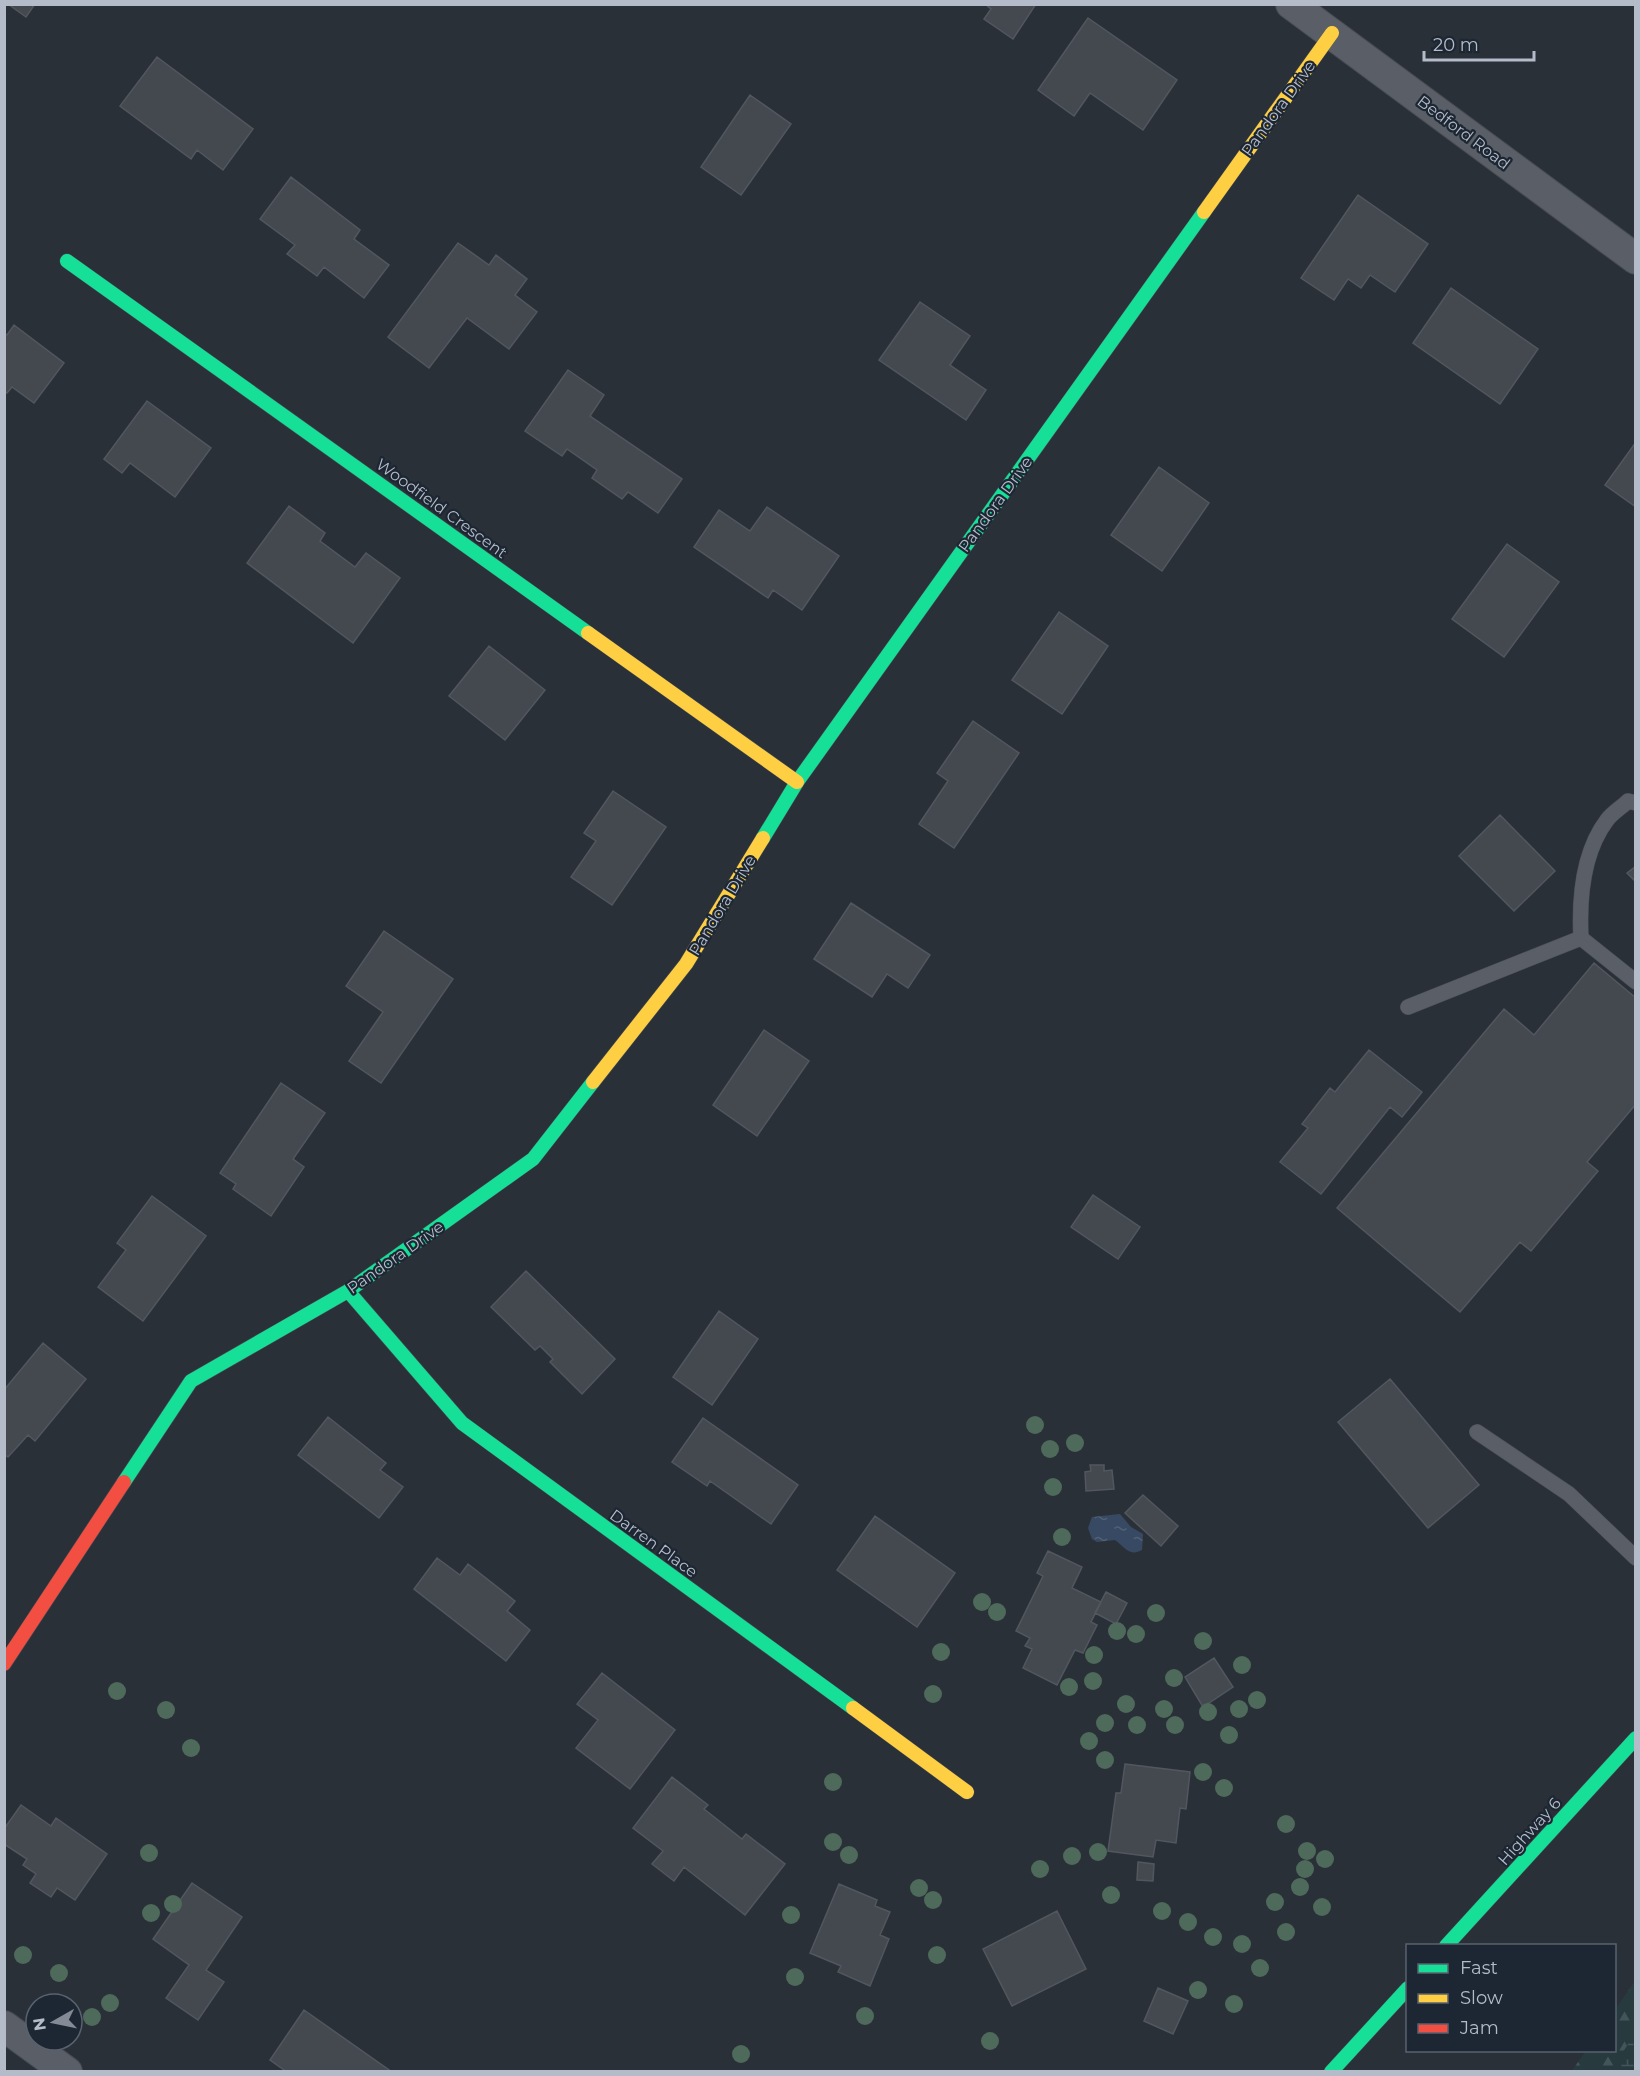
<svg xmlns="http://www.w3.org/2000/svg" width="1640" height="2076" viewBox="0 0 1640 2076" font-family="Montserrat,sans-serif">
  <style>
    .forest { fill: url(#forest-firs) }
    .wetland { fill: url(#wetland-marsh) }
    .water { fill: url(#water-ripples) }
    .building { fill: #444950; stroke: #52575f; stroke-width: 1.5 }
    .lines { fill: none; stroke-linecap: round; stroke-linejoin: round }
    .lane-casing { stroke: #484c53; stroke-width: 16 }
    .street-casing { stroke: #484c53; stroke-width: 32 }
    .fast-casing { stroke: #484c53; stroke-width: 15 }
    .slow-casing { stroke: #484c53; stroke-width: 15 }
    .jam-casing { stroke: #484c53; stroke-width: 15 }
    .lane { stroke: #5a5e66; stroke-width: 15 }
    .street { stroke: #5a5e66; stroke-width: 30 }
    .fast { stroke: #16e098; stroke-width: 14 }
    .slow { stroke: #ffcf43; stroke-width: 14 }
    .jam { stroke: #f24e42; stroke-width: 14 }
    .tree { fill: #4e6a5a }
    .labels { text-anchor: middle; stroke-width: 4.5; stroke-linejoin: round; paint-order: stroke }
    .street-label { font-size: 16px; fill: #b4bcc9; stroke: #1d2633 }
  </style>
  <defs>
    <pattern id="forest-firs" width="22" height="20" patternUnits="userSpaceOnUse" patternTransform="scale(1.5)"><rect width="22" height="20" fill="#273a3e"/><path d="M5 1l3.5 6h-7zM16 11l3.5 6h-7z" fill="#445559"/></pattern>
    <pattern id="wetland-marsh" width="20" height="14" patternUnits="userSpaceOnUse" patternTransform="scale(1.5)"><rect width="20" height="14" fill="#273a3e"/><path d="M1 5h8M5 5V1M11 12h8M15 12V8" fill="none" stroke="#445559"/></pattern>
    <pattern id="water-ripples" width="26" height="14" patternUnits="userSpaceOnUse" patternTransform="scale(1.5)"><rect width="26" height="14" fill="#384963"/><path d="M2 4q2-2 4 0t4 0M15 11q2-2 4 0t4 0" fill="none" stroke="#526178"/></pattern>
  </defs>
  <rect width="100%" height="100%" fill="#2a3038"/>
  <!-- forest -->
  <path class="forest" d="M1635 1981V2071L1571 2072 1586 2051 1614 2050 1615 2010Z"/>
  <!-- wetland -->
  <path class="wetland" d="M1635 2033V2071H1611Z"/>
  <!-- water -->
  <path class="water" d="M1120 1514 1131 1527 1143 1534 1142 1550C1129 1557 1125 1547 1115 1540L1097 1542 1092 1539 1088 1528 1092 1517Z"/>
  <!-- building -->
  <path class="building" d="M8 4H35L26 17Z
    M985 4H1036L1013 39 984 19 991 9Z
    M1088 18 1177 80 1143 130 1090 93 1074 116 1038 90Z
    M157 57 253 129 223 170 197 150 191 159 120 106Z
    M750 95 791 124 741 195 701 167Z
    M291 177 360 230 354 239 389 265 364 298 324 267 317 276 287 254 295 245 260 219Z
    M1358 195 1428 244 1395 292 1370 275 1361 288 1348 279 1334 300 1301 278Z
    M458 243 489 265 496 255 527 279 515 295 537 312 509 349 467 318 429 368 388 337Z
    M1451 288 1538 349 1500 404 1413 343Z
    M920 302 970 336 950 365 986 390 966 420 879 360Z
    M14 325 64 363 34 403 12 387 7 393 4 391V333L7 335Z
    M568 370 604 395 590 416 682 479 658 513 628 492 622 499 592 478 597 470 567 449 562 456 525 431Z
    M147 401 211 448 175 497 130 463 122 473 104 459Z
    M1636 442V507L1605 485Z
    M1159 467 1209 503 1162 571 1111 535Z
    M289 506 325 533 320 541 355 567 366 553 400 578 353 643 247 563Z
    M767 507 839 556 802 610 773 590 768 598 694 547 719 510 750 531Z
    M1507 544 1559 582 1504 657 1452 619Z
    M1059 612 1108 646 1062 714 1012 680Z
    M489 646 545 690 505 740 449 696Z
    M973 721 1019 753 954 848 919 824 948 781 937 773Z
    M613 791 666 827 612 905 571 877 596 841 584 833Z
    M1500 815 1555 871 1514 911 1459 856Z
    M1636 866V882L1627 873Z
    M851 903 930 955 908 988 887 974 872 997 814 959Z
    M384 931 453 979 381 1083 349 1061 383 1012 346 986Z
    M1594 963 1636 998V1104L1587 1162 1598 1171 1531 1251 1520 1242 1460 1312 1337 1208 1504 1009 1534 1035Z
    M764 1030 809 1061 757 1136 713 1105Z
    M1369 1050 1422 1092 1402 1117 1390 1107 1321 1194 1280 1162 1308 1128 1302 1124 1330 1088 1335 1092Z
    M281 1083 325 1113 293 1159 304 1167 271 1216 233 1189 236 1184 220 1173Z
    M1093 1195 1140 1227 1118 1259 1071 1227Z
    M152 1196 206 1236 143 1321 98 1287 126 1250 117 1243Z
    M526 1271 615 1359 582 1394 550 1362 553 1359 540 1346 535 1350 491 1307Z
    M719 1311 758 1339 712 1405 673 1377Z
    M43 1343 86 1379 35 1441 28 1435 8 1457 4 1454V1390Z
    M1390 1379 1479 1485 1428 1528 1338 1422Z
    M328 1417 386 1463 380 1470 403 1487 379 1518 298 1455Z
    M703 1418 798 1485 771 1524 710 1481 707 1486 672 1462Z
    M1090 1465H1104V1471L1112 1470 1114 1489 1086 1491 1085 1472 1091 1471Z
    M1143 1495 1178 1526 1161 1546 1125 1513Z
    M875 1516 955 1573 917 1627 837 1570Z
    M1048 1551 1082 1567 1072 1588 1101 1602 1091 1622 1097 1625 1083 1653 1075 1650 1057 1685 1023 1668 1032 1649 1025 1646 1030 1638 1016 1631 1043 1576 1037 1573Z
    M437 1558 460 1575 468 1564 515 1601 507 1611 530 1630 506 1661 414 1589Z
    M1106 1592 1127 1603 1116 1624 1095 1613Z
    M1214 1658 1233 1687 1203 1707 1185 1677Z
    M602 1673 675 1730 630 1789 576 1748 598 1720 577 1704Z
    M1125 1764 1190 1772 1186 1809 1180 1808 1176 1843 1156 1840 1153 1857 1108 1851 1116 1793H1121Z
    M672 1777 708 1805 704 1809 742 1839 746 1834 785 1864 745 1915 684 1867 674 1881 652 1864 663 1851 633 1828Z
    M21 1805 51 1826 56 1818 107 1854 75 1900 57 1888 51 1897 30 1883 36 1874 23 1865 27 1859 4 1844V1829Z
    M1138 1862 1154 1864 1153 1881 1137 1880Z
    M192 1883 242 1917 206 1970 224 1982 198 2020 166 1998 189 1965 153 1939Z
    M839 1884 877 1900 875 1906 890 1912 880 1935 889 1939 870 1986 838 1972 841 1966 810 1953Z
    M1057 1911 1086 1969 1012 2006 983 1949Z
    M1158 1988 1188 2001 1173 2034 1144 2021Z
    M304 2010 392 2072H287L270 2060Z"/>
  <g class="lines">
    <!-- lane casing -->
    <g class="lane-casing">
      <path id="lane" d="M1581 938C1579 899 1582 853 1607 820 1612 813 1622 807 1628 801L1636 803
        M1408 1007 1581 938 1636 982
        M1477 1432 1569 1494 1636 1558"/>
    </g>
    <!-- street casing -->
    <g class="street-casing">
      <path id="street" d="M1291 4 1636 259
        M4 2026 67 2072"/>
    </g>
    <!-- fast casing -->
    <g class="fast-casing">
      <path id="fast" d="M67 261 588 633
        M763 838 797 782 1204 212
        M348 1291 462 1423 853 1708
        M124 1482 191 1381 348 1291 533 1159 593 1082
        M1446 1946 1636 1738
        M1331 2072 1408 1988"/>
    </g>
    <!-- slow casing -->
    <g class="slow-casing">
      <path id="slow" d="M1204 212 1332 33
        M588 633 797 782
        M593 1082 686 964 763 838
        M853 1708 967 1792"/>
    </g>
    <!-- jam casing -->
    <g class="jam-casing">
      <path id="jam" d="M4 1664 124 1482"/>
    </g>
    <!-- lane -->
    <use href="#lane" class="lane"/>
    <!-- street -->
    <use href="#street" class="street"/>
    <!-- fast -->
    <use href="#fast" class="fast"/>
    <!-- slow -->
    <use href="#slow" class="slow"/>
    <!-- jam -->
    <use href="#jam" class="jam"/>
  </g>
  <!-- trees -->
  <g class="tree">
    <circle cx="1035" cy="1425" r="9"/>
    <circle cx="1075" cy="1443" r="9"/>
    <circle cx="1050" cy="1449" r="9"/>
    <circle cx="1053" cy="1487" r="9"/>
    <circle cx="1062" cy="1537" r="9"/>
    <circle cx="982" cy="1602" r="9"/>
    <circle cx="997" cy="1612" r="9"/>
    <circle cx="1156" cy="1613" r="9"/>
    <circle cx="1117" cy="1631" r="9"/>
    <circle cx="1136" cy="1634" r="9"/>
    <circle cx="1203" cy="1641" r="9"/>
    <circle cx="941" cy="1652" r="9"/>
    <circle cx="1094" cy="1655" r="9"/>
    <circle cx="1242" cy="1665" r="9"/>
    <circle cx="1174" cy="1678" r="9"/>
    <circle cx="1093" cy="1681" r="9"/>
    <circle cx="1069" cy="1687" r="9"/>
    <circle cx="117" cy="1691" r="9"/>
    <circle cx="933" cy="1694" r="9"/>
    <circle cx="1257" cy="1700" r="9"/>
    <circle cx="1126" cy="1704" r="9"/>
    <circle cx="1164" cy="1709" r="9"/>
    <circle cx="1239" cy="1709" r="9"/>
    <circle cx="166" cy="1710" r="9"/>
    <circle cx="1208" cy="1712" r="9"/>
    <circle cx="1105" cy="1723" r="9"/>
    <circle cx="1137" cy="1725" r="9"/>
    <circle cx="1175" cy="1725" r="9"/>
    <circle cx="1229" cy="1735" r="9"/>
    <circle cx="1089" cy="1741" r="9"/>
    <circle cx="191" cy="1748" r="9"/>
    <circle cx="1105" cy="1760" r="9"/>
    <circle cx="1203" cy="1772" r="9"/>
    <circle cx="833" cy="1782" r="9"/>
    <circle cx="1224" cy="1788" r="9"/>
    <circle cx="1286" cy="1824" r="9"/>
    <circle cx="833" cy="1842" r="9"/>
    <circle cx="1307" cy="1851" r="9"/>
    <circle cx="1098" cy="1852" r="9"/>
    <circle cx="149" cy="1853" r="9"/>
    <circle cx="849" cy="1855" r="9"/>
    <circle cx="1072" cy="1856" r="9"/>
    <circle cx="1325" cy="1859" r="9"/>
    <circle cx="1040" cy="1869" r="9"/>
    <circle cx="1305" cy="1869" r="9"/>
    <circle cx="1300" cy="1887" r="9"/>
    <circle cx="919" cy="1888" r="9"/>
    <circle cx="1111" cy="1895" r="9"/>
    <circle cx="933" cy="1900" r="9"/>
    <circle cx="1275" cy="1902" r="9"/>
    <circle cx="173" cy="1904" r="9"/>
    <circle cx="1322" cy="1907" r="9"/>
    <circle cx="1162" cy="1911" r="9"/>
    <circle cx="151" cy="1913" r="9"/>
    <circle cx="791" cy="1915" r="9"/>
    <circle cx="1188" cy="1922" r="9"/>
    <circle cx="1286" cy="1932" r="9"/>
    <circle cx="1213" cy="1937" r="9"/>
    <circle cx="1242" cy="1944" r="9"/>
    <circle cx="23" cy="1955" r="9"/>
    <circle cx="937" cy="1955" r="9"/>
    <circle cx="1260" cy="1968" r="9"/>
    <circle cx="59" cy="1973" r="9"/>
    <circle cx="795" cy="1977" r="9"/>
    <circle cx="1198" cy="1990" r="9"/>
    <circle cx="110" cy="2003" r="9"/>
    <circle cx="1234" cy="2004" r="9"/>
    <circle cx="865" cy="2016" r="9"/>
    <circle cx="92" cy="2017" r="9"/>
    <circle cx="990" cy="2041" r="9"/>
    <circle cx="741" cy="2054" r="9"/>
  </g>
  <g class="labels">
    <!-- street labels -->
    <g class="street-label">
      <text transform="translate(1278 108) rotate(-54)" y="6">Pandora Drive</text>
      <text transform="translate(1464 132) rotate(37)" y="6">Bedford Road</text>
      <text transform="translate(995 504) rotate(-54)" y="6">Pandora Drive</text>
      <text transform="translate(442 508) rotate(36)" y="6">Woodfield Crescent</text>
      <text transform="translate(722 905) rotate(-59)" y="6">Pandora Drive</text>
      <text transform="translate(395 1257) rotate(-35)" y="6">Pandora Drive</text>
      <text transform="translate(654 1543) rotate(36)" y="6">Darren Place</text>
      <text transform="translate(1529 1831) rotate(-48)" y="6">Highway 6</text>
    </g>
  </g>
  <!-- border -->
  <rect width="1640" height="2076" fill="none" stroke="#b4bcc9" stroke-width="12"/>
  <!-- legend -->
  <rect x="1406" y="1944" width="210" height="108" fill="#1d2633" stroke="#59626f" stroke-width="1.5"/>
  <rect x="1418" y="1964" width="30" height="9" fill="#16e098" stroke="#59626f" stroke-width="1.5"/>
  <text x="1460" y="1974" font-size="18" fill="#b4bcc9">Fast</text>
  <rect x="1418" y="1994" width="30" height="9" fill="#ffcf43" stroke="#59626f" stroke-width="1.5"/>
  <text x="1460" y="2004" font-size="18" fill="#b4bcc9">Slow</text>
  <rect x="1418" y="2024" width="30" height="9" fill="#f24e42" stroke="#59626f" stroke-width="1.5"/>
  <text x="1460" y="2034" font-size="18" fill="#b4bcc9">Jam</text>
  <!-- north arrow -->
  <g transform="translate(54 2022) rotate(261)"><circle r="28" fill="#1d2633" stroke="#59626f" stroke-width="1.5"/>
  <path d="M0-4.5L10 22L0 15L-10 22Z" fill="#848b96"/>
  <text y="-9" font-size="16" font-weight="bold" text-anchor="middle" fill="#b4bcc9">N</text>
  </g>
  <!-- scale -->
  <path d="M1424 51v9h110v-9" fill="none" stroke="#b4bcc9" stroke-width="3"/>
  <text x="1433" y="51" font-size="18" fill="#b4bcc9" stroke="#1d2633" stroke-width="4.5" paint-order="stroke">20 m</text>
</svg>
